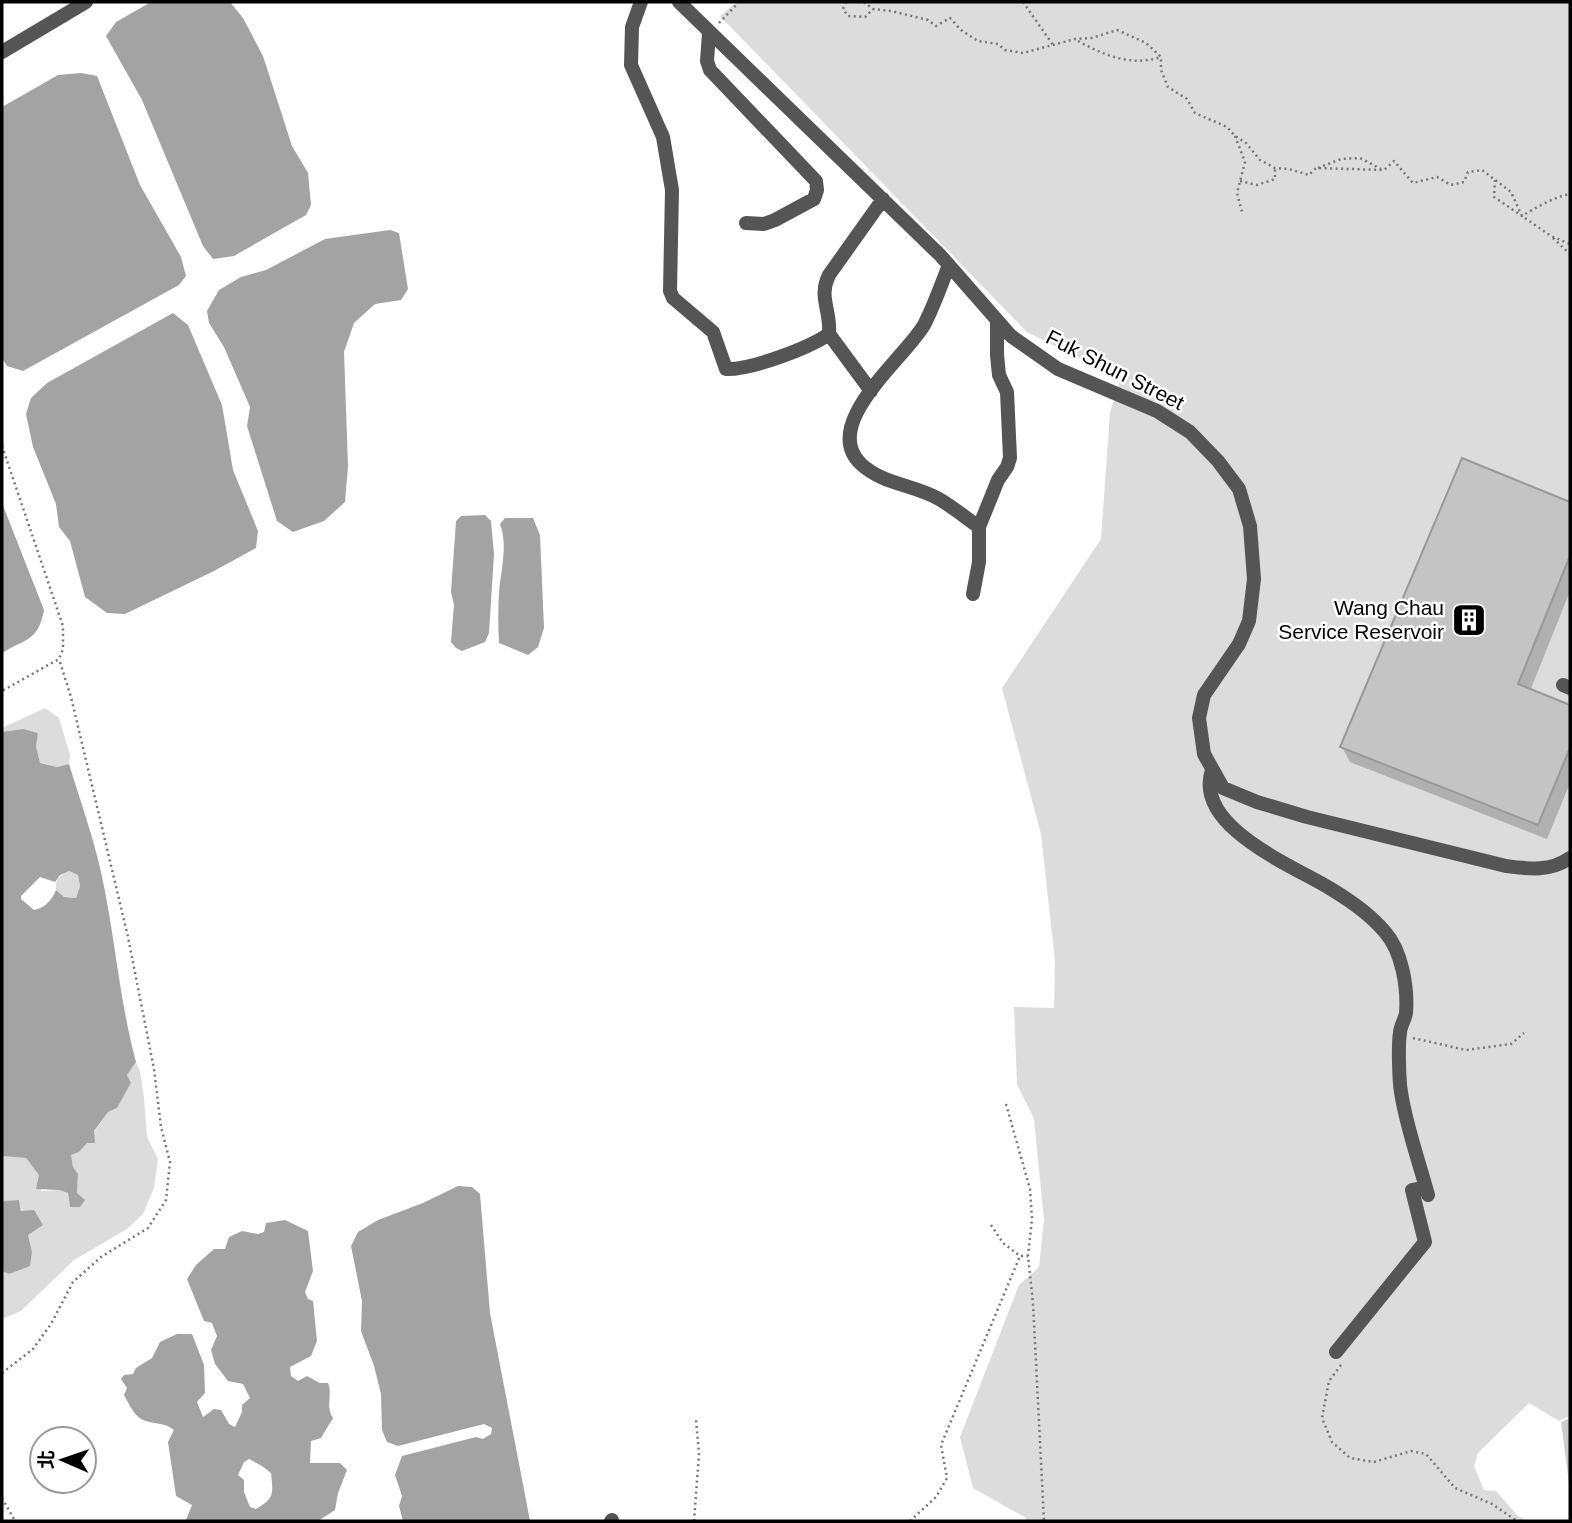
<svg xmlns="http://www.w3.org/2000/svg" width="1572" height="1523" viewBox="0 0 1572 1523" font-family="Arial,'Noto Sans TC',sans-serif">
  <style>
    .green { fill: #dcdcdc }
    .water { fill: #a3a3a3; fill-rule: evenodd }
    .shadow { fill: #0003 }
    .building { fill: #c4c4c4; stroke: #999; stroke-width: 2 }
    .lines { fill: none; stroke-linecap: round; stroke-linejoin: round }
    .path { stroke: #777; stroke-width: 2.5; stroke-dasharray: 2 3.5; stroke-linecap: butt }
    .minor { stroke: #555; stroke-width: 14 }
    .labels { text-anchor: middle; stroke-width: 5; stroke-linejoin: round; paint-order: stroke }
    .street-label { font-size: 21px; fill: #000; stroke: #fff }
    .poi-label { font-size: 21px; fill: #000; stroke: #fff; text-anchor: end }
  </style>
  <rect width="100%" height="100%" fill="#fff"/>
  <!-- green -->
  <path class="green" d="M737 2H1570V1416L1559 1421 1529 1403 1478 1453 1474 1466 1484 1490 1496 1491 1518 1516 1528 1521H1026V1518L973 1488 960 1437 1019 1285 1039 1267 1044 1220 1034 1119 1017 1084 1014 1007 1054 1008 1055 961 1041 834 1002 688 1101 539 1110 412 1121 379 1027 332 720 16Z
    M45 708 59 718 70 755 69 764 57 767 40 763 36 746 23 729 2 732V728Z
    M69 871 78 875 80 886 76 898 64 897 56 890C55 879 59 875 69 871Z
    M136 1062 140 1072 144 1098 147 1137 158 1159 154 1188 143 1214 127 1229 74 1260 21 1311 2 1319V1271L9 1274 32 1252 19 1200 2 1201V1156L26 1158 40 1175 41 1191 59 1190 68 1193 70 1207 77 1193 78 1174 73 1167 71 1155 79 1152 87 1142 108 1112 117 1108 131 1083 127 1075Z"/>
  <!-- water -->
  <path class="water" d="M151 2H230L243 18 263 56 292 146 308 173 311 205 306 215 234 256 213 259 203 246 142 100 106 36 116 22Z
    M81 73 97 76 140 185 181 257 186 276 179 285 23 371 7 366 2 358V107L58 75Z
    M390 230 399 233 408 289 401 300 375 304 354 323 344 352 348 466 345 502 324 521 293 532 277 521 247 426 250 407 224 347 209 323 207 311 219 290 241 277 266 270 325 239Z
    M173 313 188 325 222 405 233 470 258 531 256 548 214 571 125 614 107 613 85 597 70 541 59 527 56 504 33 447 26 414 31 398 47 383Z
    M2 503 44 610C38 641 27 638 2 653Z
    M485 515 491 521 494 554 489 633 485 642 462 651 456 648 451 642 454 605 451 592 456 521 461 516Z
    M505 518H533L540 535 544 628 538 647 528 655 499 643C498 626 498 609 499 592 501 570 508 545 500 524Z
    M23 729 38 733 36 746 40 763 57 767 69 764C80 800 93 836 101 872 115 935 119 999 136 1062L127 1075 131 1083 117 1108 108 1112 94 1131 95 1143H87L79 1152 71 1155 73 1167 78 1174 77 1193 85 1200 80 1207H70L68 1193 59 1190 36 1189 39 1175 26 1158 2 1156V732ZM69 871 78 875 80 886 76 898 64 897 56 890C52 900 45 908 34 910L21 899V896L40 877 55 882 60 875Z
    M458 1186 472 1187 480 1194 490 1313 530 1521H403L399 1506 402 1496 395 1475 402 1456 476 1437 483 1439 491 1434 492 1428 484 1424 398 1446 387 1442 382 1430 381 1394 374 1366 361 1331 362 1301 351 1246 358 1232 378 1220 423 1203Z
    M19 1200 21 1211 34 1210 43 1225 28 1235 32 1252 30 1266 9 1274 2 1271V1201Z
    M285 1220 308 1231 313 1271 305 1292 308 1299 313 1301 317 1341 311 1356 290 1367 291 1376 298 1381 307 1376 320 1383H328C333 1395 325 1407 333 1418L321 1438 311 1441 310 1463H340L347 1470 338 1493 335 1510 318 1521H188L186 1520 192 1505 176 1496 168 1442 174 1430C163 1421 152 1425 141 1419 133 1414 128 1402 124 1395L127 1388 121 1379 124 1375 133 1374 136 1368 152 1358 160 1342 177 1334H192L204 1365 205 1393 197 1402 203 1417 214 1409 221 1410 229 1424 235 1427 242 1412V1405L250 1398 243 1384 228 1381 215 1364 211 1350 217 1336 212 1323 204 1321 187 1279 196 1265 214 1249H225L229 1237 242 1231 258 1234 264 1232 266 1223ZM249 1459 262 1466 271 1473C273 1494 275 1498 256 1509L250 1507 244 1492V1480L238 1475 244 1462Z"/>
  <!-- shadow -->
  <path class="shadow" d="M1463 460 1570 504V591L1530 691 1570 707V783L1547 839 1350 762 1342 747Z
    M1570 1418V1491L1561 1422Z"/>
  <!-- building -->
  <path class="building" d="M1462 458 1570 502V556L1518 684 1570 705V748L1538 825 1340 747Z"/>
  <g class="lines">
    <!-- path -->
    <path class="path" d="M846 2 843 9 848 16 865 17 873 9
      M858 2 865 3 873 9 891 11 928 20 936 26 950 18 961 30 978 41 998 44 1005 50 1023 53 1075 39 1092 38 1117 30 1146 43 1161 57V70L1168 87 1187 99 1195 113 1227 127 1235 136 1246 143 1260 160 1275 168 1289 169 1309 175 1316 168 1384 170 1394 161 1413 183 1437 177 1451 185 1464 182 1468 172 1482 170 1511 192 1522 216 1551 236 1570 244
      M1023 2 1053 45
      M719 23 739 2
      M1078 41C1104 55 1131 67 1161 57
      M1235 136 1245 162 1237 193 1242 212
      M1318 168 1341 159 1360 158 1381 169
      M1495 180 1494 197 1522 216C1535 208 1556 196 1570 194
      M1240 181 1257 185 1275 179V168
      M1553 238 1570 254
      M2 446 63 626V649L59 659 2 691
      M1413 1038 1466 1050 1511 1044 1524 1033
      M1006 1104 1030 1189 1032 1219 1028 1256 1033 1303 1044 1521
      M991 1225 1003 1243 1020 1256H1028
      M1341 1365 1329 1381 1322 1418 1332 1442 1350 1458 1374 1462 1411 1451 1426 1454 1455 1488 1492 1504 1517 1521
      M2 1373 33 1349 51 1324 73 1282 101 1257 148 1228 166 1200 170 1162 161 1127 154 1069 128 937 71 697 59 659
      M2 1498 15 1521
      M694 1521 699 1454 696 1420
      M910 1521 936 1497 947 1478 941 1445 1020 1256"/>
    <!-- minor -->
    <path class="minor" d="M641 2 632 27 631 65 663 137 672 190 670 291 673 298 713 332 726 369C751 370 809 348 829 334 831 310 818 297 829 275L883 199
      M679 2 940 255 1011 336 1058 369 1157 411 1190 432 1218 461 1239 489 1250 526 1254 579 1249 621 1239 644 1204 695 1199 718 1204 754 1223 788 1257 802 1307 817 1506 866C1529 869 1550 872 1570 858
      M709 33 707 61 710 70 816 181 817 190 814 199 775 220 764 224 746 223
      M2 52 86 2
      M949 265C941 285 934 306 924 325 905 358 819 424 861 464 882 484 915 485 939 499 953 507 966 518 979 527
      M829 334 871 391
      M973 594 979 562V527L998 480 1007 467 1010 458 1007 392 999 375 997 355V320
      M1563 685 1570 688
      M1212 770C1193 827 1294 866 1331 889 1351 901 1370 914 1385 932 1402 951 1408 988 1406 1013 1405 1020 1400 1026 1400 1033 1398 1044 1399 1081 1401 1092 1406 1126 1419 1161 1428 1195
      M1336 1352 1425 1242 1412 1190 1422 1188
      M611 1521 612 1520"/>
  </g>
  <!-- icons -->
  <defs>
    <g id="building-square" transform="scale(1.75)"><rect x="-9" y="-9" width="18" height="18" rx="4" fill="#000" stroke="#fff"/><path d="M-4-6H4V6H1V3H-1V6H-4ZM-2.5-4.3h1.7v1.8h-1.7ZM.8-4.3h1.7v1.8H.8ZM-2.5-1h1.7V.8h-1.7ZM.8-1h1.7V.8H.8Z" fill="#fff"/></g>
  </defs>
  <g fill-rule="evenodd">
    <use href="#building-square" x="1469" y="620"/>
  </g>
  <g class="labels">
    <!-- street labels -->
    <g class="street-label">
      <text transform="translate(1115 370) rotate(27)" y="7">Fuk Shun Street</text>
    </g>
    <!-- poi labels -->
    <g class="poi-label">
      <text x="1444" y="615">Wang Chau<tspan x="1444" dy="24">Service Reservoir</tspan></text>
    </g>
  </g>
  <!-- border -->
  <rect width="1572" height="1523" fill="none" stroke="#000000" stroke-width="7"/>
  <!-- north arrow -->
  <g transform="translate(63 1460) rotate(272)"><circle r="33" fill="#ffffff" stroke="#999999" stroke-width="2"/>
  <path d="M0-5L12 26L0 18L-12 26Z" fill="#000000"/>
  <text y="-10" font-size="19" font-weight="bold" text-anchor="middle" fill="#000000">北</text>
  </g>
</svg>
